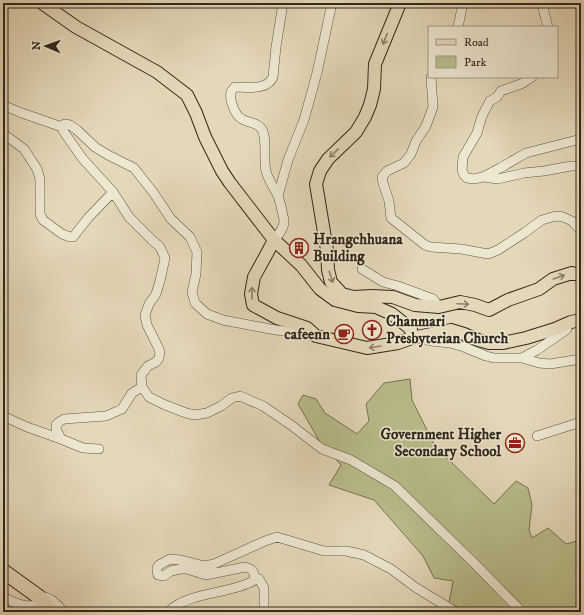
<svg xmlns="http://www.w3.org/2000/svg" width="584" height="615" viewBox="0 0 584 615" font-family="'IM FELL DW Pica',serif">
  <style>
    .green { fill: #b9bd8b; stroke: #767254 }
    .lines { fill: none; stroke-linecap: round; stroke-linejoin: round }
    .minor-casing { stroke: #5e5444; stroke-width: 10 }
    .major-casing { stroke: #32281d; stroke-width: 14 }
    .highway-casing { stroke: #32281d; stroke-width: 16 }
    .minor { stroke: #ede6d1; stroke-width: 9 }
    .major { stroke: #e4d8b8; stroke-width: 12 }
    .highway { stroke: #e4d8b8; stroke-width: 14 }
    .oneway { stroke: #8b806a }
    .labels { text-anchor: middle; stroke-width: 3; stroke-linejoin: round; paint-order: stroke }
    .poi-label { font-size: 15px; font-weight: bold; fill: #32281d; stroke: #ede6d1; text-anchor: start }
  </style>
  <rect width="100%" height="100%" fill="#e4d8b8"/>
  <filter id="stains"><feTurbulence type="fractalNoise" baseFrequency=".005" numOctaves="4"/><feColorMatrix values="0 0 0 0 .2 0 0 0 0 .09 0 0 0 0 .02 0 0 0 .5 -.17"/></filter>
  <radialGradient id="worn" r=".72"><stop offset=".6" stop-color="#630" stop-opacity="0"/><stop offset="1" stop-color="#630" stop-opacity=".3"/></radialGradient>
  <!-- green -->
  <path class="green" d="M410 379 412 400 435 446 494 504 516 481 528 488 532 505 529 530 532 538 548 528 566 544 581 540V612H469L449 603 453 581 434 578 423 556 374 500 329 485 341 465 320 442 298 404 303 395 316 399 325 413 357 434 369 421 366 404 384 383Z"/>
  <g class="lines">
    <!-- minor casing -->
    <g class="minor-casing">
      <path id="minor" d="M543 3V8L548 27
        M458 27 463 3
        M431 77 433 107 426 126 416 141 411 154 404 163 387 171 382 177 383 183 389 201 391 218 425 245 431 247 461 249 488 254 498 250 524 233 542 220 552 217 558 216 563 217 572 221 581 231
        M532 77 521 84 501 91 497 97 490 101 482 116 477 133 463 157 462 170 464 175 467 178 474 179 483 177 500 168 526 153 581 139
        M3 105 19 112 62 127
        M3 134 5 135 24 149 37 169 40 179V214L43 220 62 234 70 237H73L88 218 113 192
        M483 177 498 179 524 173 544 171 571 166H578L581 168
        M278 196 288 160 304 120 317 73 332 3
        M274 240C279 234 285 227 284 220 282 212 281 203 278 196 274 187 268 180 266 171 263 159 268 137 261 128 256 122 248 123 242 119 235 116 229 99 231 92 231 91 234 88 235 87 247 87 267 91 273 77L276 47 283 3
        M362 269 383 282 398 286 433 299 439 307
        M316 336 270 329 223 320 207 314 195 303 192 292 196 274 197 252 190 237 171 219 153 192 134 168 108 155 95 147 77 130 70 125 65 124 63 125 62 129 64 132 82 158 113 192 129 217 152 240 160 247 165 258 160 281 156 294 149 304 145 315 147 325 158 347 160 352 159 358 156 362 148 366 141 375 142 387 149 397 163 404 186 413 195 415 207 413 221 406 232 398 240 396 263 406 291 425 322 449 351 460 395 486 474 563 522 612
        M419 337 431 341 450 343 464 347 486 356 494 358H522L539 363 550 364 581 359
        M522 358 537 350 566 330 567 329V324
        M3 416 27 427 61 439 56 429V425L59 422 64 419 106 416 122 409 132 393 142 387
        M537 436 581 422
        M61 439 83 448 99 449
        M255 580 259 579 264 588V612
        M3 597C18 605 28 609 44 603
        M39 597C50 595 57 605 64 612
        M168 612C185 595 215 594 238 587 244 585 250 583 255 580 254 571 253 569 245 567L206 575 187 569H180L171 571 164 576 158 575 157 571V568L159 565 170 559 181 560 205 566 214 564 265 541 277 537 324 551H346L364 555 391 569 415 587 456 612"/>
    </g>
    <!-- major casing -->
    <g class="major-casing">
      <path id="major" d="M42 3 76 27 157 72 187 95 196 113 205 137 222 171 230 183 274 240 301 265 320 289 335 300 358 306 376 307 392 314 411 329 412 338 451 330 464 334 478 340 489 343H503L526 338 555 329 571 322 581 320
        M400 3 375 64 374 89 370 105 365 117 356 132 328 159 320 171 316 184 327 250 328 270 331 282 342 294 354 297 372 296 393 297 415 305 439 307 460 302 475 305 489 310 508 300 539 289 553 279 572 273 581 275
        M274 240 265 257 254 277 251 294 253 305 277 318 307 328 316 336 367 348 398 343 412 338"/>
    </g>
    <!-- highway casing -->
    <g class="highway-casing">
      <path id="highway" d="M3 571 39 597 52 612"/>
    </g>
    <!-- minor -->
    <use href="#minor" class="minor"/>
    <!-- major -->
    <use href="#major" class="major"/>
    <!-- highway -->
    <use href="#highway" class="highway"/>
  </g>
  <!-- one-way arrows -->
  <defs><path id="oneway-shaft" d="M-6 0H5M1.5-3L5.5 0L1.5 3" fill="none" stroke-width="1.6" stroke-linecap="round" stroke-linejoin="round"/></defs>
  <g class="oneway">
    <use href="#oneway-shaft" transform="translate(385 39) rotate(112)"/>
    <use href="#oneway-shaft" transform="translate(334 153) rotate(136)"/>
    <use href="#oneway-shaft" transform="translate(331 277) rotate(72)"/>
    <use href="#oneway-shaft" transform="translate(559 277) rotate(-19)"/>
    <use href="#oneway-shaft" transform="translate(252 293) rotate(-88)"/>
    <use href="#oneway-shaft" transform="translate(463 304) rotate(3)"/>
    <use href="#oneway-shaft" transform="translate(375 347) rotate(171)"/>
  </g>
  <!-- icons -->
  <defs>
    <g id="building-ring" transform="scale(1)"><circle r="9.5" fill="#ede6d1" stroke="#8f2418" stroke-width="1.5"/><path d="M-4-6H4V6H1V3H-1V6H-4ZM-2.5-4.3h1.7v1.8h-1.7ZM.8-4.3h1.7v1.8H.8ZM-2.5-1h1.7V.8h-1.7ZM.8-1h1.7V.8H.8Z" fill="#8f2418"/></g>
    <g id="church-ring" transform="scale(1)"><circle r="9.5" fill="#ede6d1" stroke="#8f2418" stroke-width="1.5"/><path d="M-1.2-6h2.4v3.5h3.3v2.4h-3.3V6h-2.4V-.1h-3.3v-2.4h3.3Z" fill="#8f2418"/></g>
    <g id="cafe-ring" transform="scale(1)"><circle r="9.5" fill="#ede6d1" stroke="#8f2418" stroke-width="1.5"/><path d="M-5.5-4.5H6V0H3Q3 3.5 0 3.5H-2.5Q-5.5 3.5-5.5 0ZM3-3.2v2h1.7v-2ZM-6 4.5H4V6H-6Z" fill="#8f2418"/></g>
    <g id="office-ring" transform="scale(1)"><circle r="9.5" fill="#ede6d1" stroke="#8f2418" stroke-width="1.5"/><path d="M-6-3h4V-5.5h4V-3h4V5H-6ZM-1-4.5V-3h2v-1.5ZM-6 0V1H6V0Z" fill="#8f2418"/></g>
  </defs>
  <g fill-rule="evenodd">
    <use href="#building-ring" x="299" y="248"/>
    <use href="#church-ring" x="372" y="330"/>
    <use href="#cafe-ring" x="344" y="334"/>
    <use href="#office-ring" x="515" y="443"/>
  </g>
  <g class="labels">
    <!-- poi labels -->
    <g class="poi-label">
      <text x="313" y="244">Hrangchhuana<tspan x="313" dy="17">Building</tspan></text>
      <text x="386" y="326">Chanmari<tspan x="386" dy="17">Presbyterian Church</tspan></text>
      <text x="330" y="339" text-anchor="end">cafeenn</text>
      <text x="501" y="439" text-anchor="end">Government Higher<tspan x="501" dy="17">Secondary School</tspan></text>
    </g>
  </g>
  <!-- margin -->
  <rect width="584" height="615" fill="none" stroke="#e4d8b8" stroke-width="16"/>
  <rect x="4" y="4" width="576" height="607" fill="none" stroke="#32281d" stroke-width="2"/>
  <rect x="8" y="8" width="568" height="599" fill="none" stroke="#32281d"/>
  <!-- legend -->
  <rect x="428" y="26" width="130" height="52" fill="#ede6d1" stroke="#a29a89"/>
  <rect x="436" y="39" width="20" height="6" fill="#e4d8b8" stroke="#a29a89"/>
  <text x="464" y="46" font-size="12" fill="#32281d">Road</text>
  <rect x="436" y="56" width="20" height="12" fill="#b9bd8b" stroke="#a29a89"/>
  <text x="464" y="66" font-size="12" fill="#32281d">Park</text>
  <!-- north arrow -->
  <g transform="translate(46 46) rotate(272)" stroke="#ede6d1" stroke-width="3" paint-order="stroke">
  <path d="M0-3L7 15L0 10L-7 15Z" fill="#32281d"/>
  <text y="-6" font-size="11" font-weight="bold" text-anchor="middle" fill="#32281d">N</text>
  </g>
  <rect width="100%" height="100%" filter="url(#stains)"/>
  <rect width="100%" height="100%" fill="url(#worn)"/>
</svg>
